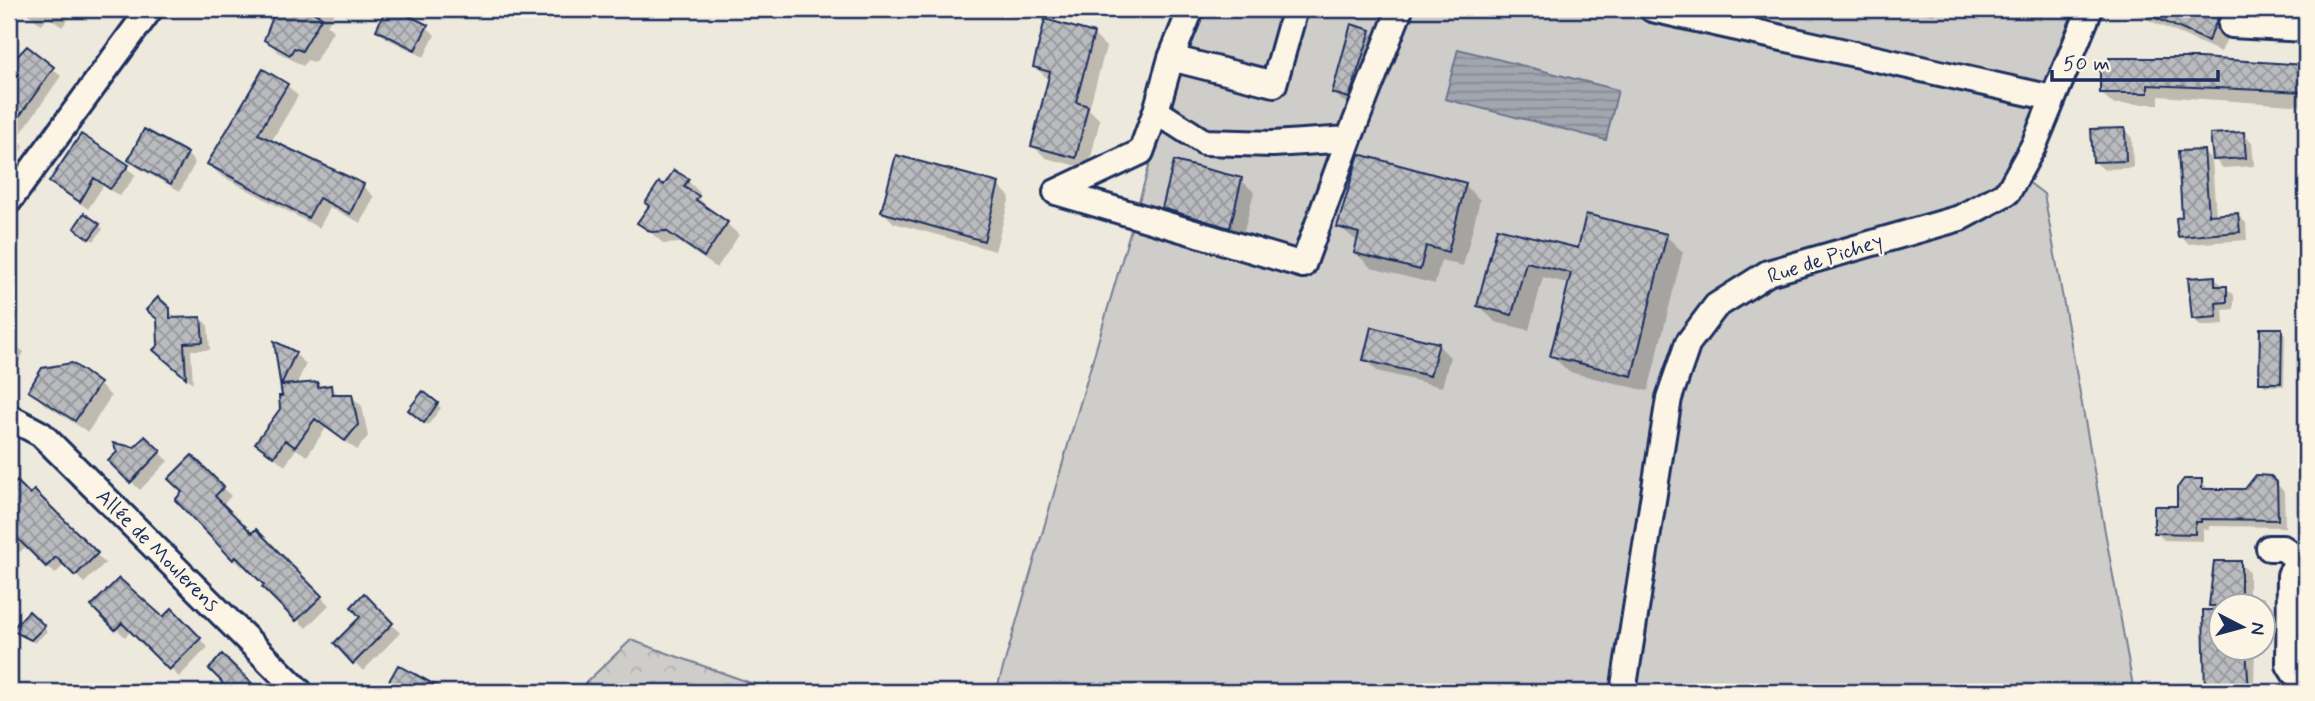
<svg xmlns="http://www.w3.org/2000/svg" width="2315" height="701" viewBox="0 0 2315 701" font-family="Mynerve,sans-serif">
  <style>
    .forest { fill: url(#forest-crowns); stroke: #757e94; stroke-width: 2 }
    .pitch { fill: #cfcdca; stroke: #757e94; stroke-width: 2 }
    .water { fill: url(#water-rules); stroke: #6c778f; stroke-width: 2 }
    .shadow { fill: #0003 }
    .building { fill: url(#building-cross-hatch); stroke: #1b2f5e; stroke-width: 2 }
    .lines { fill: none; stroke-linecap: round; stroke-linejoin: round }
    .minor-casing { stroke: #1b2f5e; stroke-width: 30 }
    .minor { stroke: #fcf5e5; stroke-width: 24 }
    .labels { text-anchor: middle; stroke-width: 5; stroke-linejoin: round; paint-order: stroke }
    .street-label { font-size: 21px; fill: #1b2f5e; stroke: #fcf5e5 }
  </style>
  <defs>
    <pattern id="forest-crowns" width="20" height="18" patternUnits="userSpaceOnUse" patternTransform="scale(1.75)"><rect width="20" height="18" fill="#cfcdca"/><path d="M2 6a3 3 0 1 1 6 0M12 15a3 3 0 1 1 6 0" fill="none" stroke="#b1b0b0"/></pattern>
    <pattern id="water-rules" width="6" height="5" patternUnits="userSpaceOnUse" patternTransform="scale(1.75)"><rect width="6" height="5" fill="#a2a7af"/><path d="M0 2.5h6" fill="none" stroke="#838892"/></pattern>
    <pattern id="building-cross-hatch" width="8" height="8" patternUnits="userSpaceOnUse" patternTransform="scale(1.75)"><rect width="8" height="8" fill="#babbbe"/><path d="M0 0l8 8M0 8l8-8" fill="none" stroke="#96989e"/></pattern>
  </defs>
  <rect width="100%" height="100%" fill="#eee9dd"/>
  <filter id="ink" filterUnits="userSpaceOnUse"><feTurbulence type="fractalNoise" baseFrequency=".0143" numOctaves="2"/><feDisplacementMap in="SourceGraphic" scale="14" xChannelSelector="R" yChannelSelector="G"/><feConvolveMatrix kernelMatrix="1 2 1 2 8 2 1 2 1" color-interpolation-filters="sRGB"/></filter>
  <g filter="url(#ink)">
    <!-- forest -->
    <path class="forest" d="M631 640 776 692H576Z"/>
    <!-- pitch -->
    <path class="pitch" d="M1195 9H2074L2010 168 2044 194 2134 692H996Z"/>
    <!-- water -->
    <path class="water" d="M1458 49 1618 90 1606 140 1445 99Z"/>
    <!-- shadow -->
    <path class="shadow" d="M22 9H76L62 27 48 17 42 25Z
      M269 9H337L327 25 333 31 315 62 307 60 303 66 278 52 266 39 273 20 267 14Z
      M388 9 427 27 435 35 424 57 386 38 378 30Z
      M1136 9H1185L1181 22Z
      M1908 9H1936L1934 15Z
      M1986 9H2044L2041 21Z
      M2132 9H2213L2233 25 2221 52 2139 16Z
      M1370 31 1379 40 1358 105 1342 101 1334 92Z
      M1093 34 1106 47 1089 109 1100 120 1088 169 1046 158 1033 146 1049 80 1035 67Z
      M28 49 61 76 17 139 24 146 13 160 9 157V74Z
      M2200 60 2306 67V106L2159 96V104H2113L2101 93Z
      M287 85 298 96 271 142 363 186 374 197 361 223 330 208 319 228 220 175 209 164Z
      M2124 129 2132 138 2133 168 2103 169 2094 161Z
      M2243 134 2252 142 2254 166 2223 168 2214 159Z
      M81 137 136 175 120 196 103 186 88 209 52 182Z
      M2204 152 2212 160 2216 217 2237 215 2246 223 2247 240 2188 244 2180 236Z
      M187 154 195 163 180 191 138 168 130 160Z
      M1241 180 1254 192 1242 239 1177 220 1164 207Z
      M688 181 700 193 697 197 739 235 717 268 680 243 664 244 640 223 664 188Z
      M998 185 1010 197 995 251 894 223 883 212Z
      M1465 185 1480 200 1463 266 1441 260 1435 284 1371 268 1356 253 1359 243 1339 226Z
      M99 225 103 229 94 241 80 232Z
      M1498 230 1579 250 1666 236 1683 252 1648 391 1569 372 1552 356 1570 284 1543 277 1529 330 1495 322 1479 305Z
      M2214 278 2234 295V309L2223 310 2224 324 2201 326 2193 318Z
      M158 299 177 319 201 318 208 326 210 350H191L193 383 163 358Z
      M2281 330 2285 334 2284 386H2265L2261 382Z
      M9 340 24 352 16 367 9 363Z
      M276 344 295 354 306 364 296 385 317 384 322 388 330 387 339 395 351 396 362 406 368 436 357 450 326 428 307 456 296 449 285 466 258 443 282 410 284 397Z
      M1438 345 1450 357 1442 387 1377 371 1365 359Z
      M99 384 111 396 88 432 43 403 30 390Z
      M437 404 441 408 428 425 414 414Z
      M145 439 168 461 140 490 110 461 136 449Z
      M192 457 231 496 222 506 252 536 256 531 329 605 306 628 264 587 267 585 246 564 242 567 177 499 184 492Z
      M2271 477 2284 492 2285 527 2209 526V530L2203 529V541L2164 540 2156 532 2201 481 2209 490 2246 491Z
      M17 483 30 496 34 493 105 563 84 583 65 564 55 574 27 545 20 552 9 542V525L17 517 9 508V491Z
      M2216 563H2240L2249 572V597H2263L2272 606 2273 625H2262V606H2220V648H2255L2254 684 2257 692H2206L2204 612H2211Z
      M364 596 400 633 363 671 336 643 363 617Z
      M94 606 163 620 172 611 208 647 179 677 132 630 125 637Z
      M29 613 47 631 35 643 13 630Z"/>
    <!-- building -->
    <path class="building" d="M276 9H307L322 17 302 51 294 48 290 55 264 40Z
      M386 9H395L428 25 415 50 376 30Z
      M2136 9H2222L2208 41Z
      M1045 19 1094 33 1076 102 1088 106 1076 158 1031 146 1050 72 1033 67Z
      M1351 24 1371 30 1349 98 1332 93Z
      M27 46 54 67 9 131V65Z
      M2109 58H2200L2306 65V92L2148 85V93H2100V63H2109Z
      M263 69 288 84 258 134 364 184 350 214 319 198 308 218 207 164Z
      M2125 128 2126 161 2093 162 2091 129Z
      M144 129 188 153 171 184 128 160Z
      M2244 132 2246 158 2213 160 2210 134Z
      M81 134 129 165 110 189 94 178 80 202 49 182Z
      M2204 150 2209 215 2238 213 2240 232 2178 237 2176 218 2182 217 2178 151Z
      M1359 154 1466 183 1448 252 1426 246 1420 270 1354 253 1359 233 1337 227Z
      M896 155 999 183 984 241 881 212Z
      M1174 161 1242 178 1230 228 1162 208Z
      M674 170 689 179 684 187 699 196 696 200 728 222 704 257 666 231 651 232 637 223 649 206 645 203 659 182 664 185Z
      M84 213 100 224 89 239 74 228Z
      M1586 214 1667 234 1632 376 1550 356 1571 273 1526 262 1512 315 1477 306 1497 228 1578 248Z
      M2215 276V286H2227V302L2216 303 2217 317 2192 319 2188 278Z
      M158 297 170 308V318L201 317 203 342 184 343 186 378 153 350 158 345 157 319 146 310Z
      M1371 327 1439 343 1430 376 1363 360Z
      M2260 328H2282L2281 383H2259Z
      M274 341 296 352 281 385 318 382V387L331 385 332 394H352L358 425 345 441 315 419 295 447 285 440 274 457 255 443 280 409 279 396H282Z
      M72 363 100 383 75 421 28 391 42 368Z
      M423 391 438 403 424 423 408 410Z
      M145 436 161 451 130 483 108 461 117 452 113 443 135 447Z
      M192 455 224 487 215 496 252 533 256 529 322 596 296 621 262 587 264 585 236 557 233 560 175 500 182 492 168 479Z
      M2256 475 2271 476 2277 482 2278 520 2201 519V522H2195V534L2154 533V506H2177V488L2184 479H2202V489H2245Z
      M17 481 30 494 34 490 98 553 75 576 56 557 46 567 17 538 9 547V489Z
      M2214 561H2241V606H2209Z
      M119 578 163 617 172 608 201 638 169 670 122 623 115 630 91 606Z
      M364 593 393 623 353 664 334 643 360 617 351 607Z
      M2203 610H2221V648H2246L2249 692H2205Z
      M29 611 45 626 31 640 11 630Z
      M222 654 261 692H223L222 682 209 669Z
      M398 665 448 692H383Z"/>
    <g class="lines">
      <!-- minor casing -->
      <g class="minor-casing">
        <path id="minor" d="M1191 9 1171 58 1274 84 1295 9
          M1652 9 2052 98
          M2231 25 2306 29
          M1171 58 1156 111 1204 142 1273 144 1349 139 1400 9
          M1056 192 1303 265 1349 139
          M1056 192 1141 152 1156 111
          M9 201 150 9
          M9 417 41 434 300 692
          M2269 548H2283L2301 562
          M2306 559 2295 565 2290 575 2289 665 2294 673 2306 680
          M1623 692 1669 398 1688 343 1716 306 1768 273 1960 218 2008 192 2034 145 2090 9"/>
      </g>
      <!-- minor -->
      <use href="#minor" class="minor"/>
    </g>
  </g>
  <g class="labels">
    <!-- street labels -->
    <g class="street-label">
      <text transform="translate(1825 258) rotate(-18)" y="7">Rue de Pichey</text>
      <text transform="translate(158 550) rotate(45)" y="7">Allée de Moulerens</text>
    </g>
  </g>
  <!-- margin -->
  <rect width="2315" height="701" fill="none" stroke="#fcf5e5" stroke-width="35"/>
  <rect x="18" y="18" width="2280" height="666" fill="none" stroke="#1b2f5e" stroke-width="2.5" filter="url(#ink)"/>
  <!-- north arrow -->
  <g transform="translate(2242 627) rotate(96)"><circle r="33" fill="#fcf5e5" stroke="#a2a6af" stroke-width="2"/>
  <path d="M0-5L12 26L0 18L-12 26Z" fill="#1b2f5e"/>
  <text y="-10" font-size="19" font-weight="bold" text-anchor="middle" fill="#1b2f5e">N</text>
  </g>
  <!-- scale -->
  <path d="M2052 70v10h166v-10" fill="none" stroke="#1b2f5e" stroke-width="3.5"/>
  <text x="2063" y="70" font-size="21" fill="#1b2f5e" stroke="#fcf5e5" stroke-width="5" paint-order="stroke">50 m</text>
</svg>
